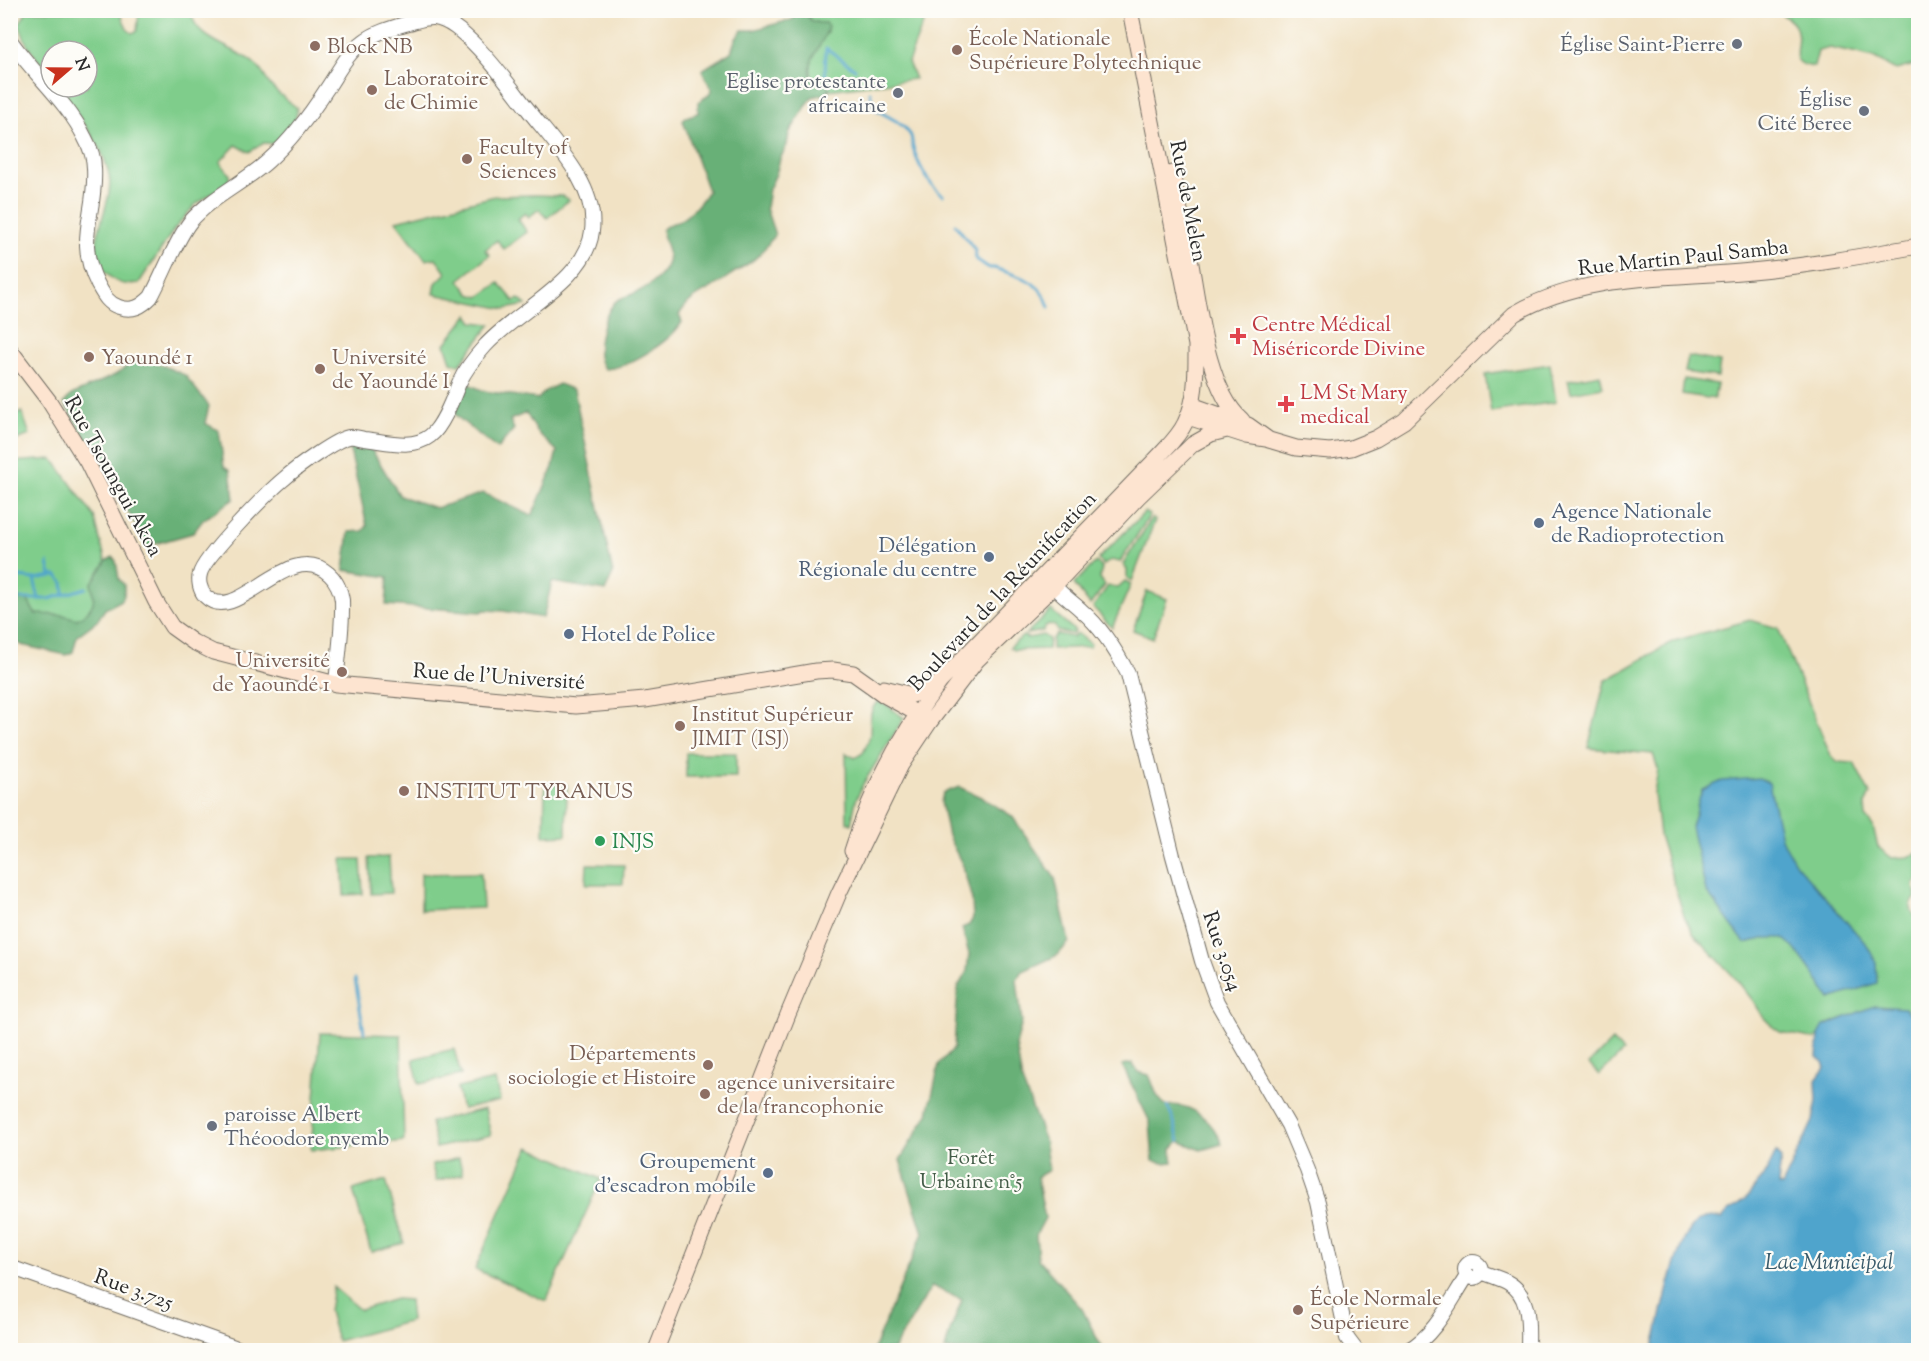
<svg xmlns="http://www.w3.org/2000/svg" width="1929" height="1361" viewBox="0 0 1929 1361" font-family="'Sorts Mill Goudy',serif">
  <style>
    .green { fill: #7fcd8b; stroke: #557c5b; stroke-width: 1.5 }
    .forest { fill: #67b077; stroke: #496e51; stroke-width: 1.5 }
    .water { fill: #50a4cc; stroke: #3e687c; stroke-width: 1.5 }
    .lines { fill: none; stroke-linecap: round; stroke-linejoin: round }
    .stream { stroke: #50a4cc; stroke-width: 3 }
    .tertiary-casing { stroke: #706b61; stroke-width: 16 }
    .secondary-casing { stroke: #706b61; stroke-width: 17 }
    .tertiary { stroke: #fff; stroke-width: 14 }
    .secondary { stroke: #fde4d0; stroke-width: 15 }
    .worship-dot { fill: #6b7280; stroke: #fdfcf7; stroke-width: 2 }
    .education-dot { fill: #8d6e63; stroke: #fdfcf7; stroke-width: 2 }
    .health-dot { fill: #e0444e; stroke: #fdfcf7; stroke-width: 2 }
    .service-dot { fill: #5c6f8a; stroke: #fdfcf7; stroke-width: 2 }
    .leisure-dot { fill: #2e9e5b; stroke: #fdfcf7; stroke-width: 2 }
    .labels { text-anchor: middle; stroke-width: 4.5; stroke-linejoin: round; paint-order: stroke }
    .education-label { font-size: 21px; fill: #785e54; stroke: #fdfcf7; text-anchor: start }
    .worship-label { font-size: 21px; fill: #5b616d; stroke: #fdfcf7; text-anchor: end }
    .street-label { font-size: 21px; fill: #2b2b2b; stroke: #fdfcf7 }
    .health-label { font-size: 21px; fill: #be3a42; stroke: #fdfcf7; text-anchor: start }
    .service-label { font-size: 21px; fill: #4e5e75; stroke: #fdfcf7; text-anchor: start }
    .leisure-label { font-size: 21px; fill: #27864d; stroke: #fdfcf7; text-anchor: start }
    .park-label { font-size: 21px; fill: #445c48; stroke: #fdfcf7 }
    .water-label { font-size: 22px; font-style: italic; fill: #3a5b6b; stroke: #fdfcf7 }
  </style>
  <rect width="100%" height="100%" fill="#fdfcf7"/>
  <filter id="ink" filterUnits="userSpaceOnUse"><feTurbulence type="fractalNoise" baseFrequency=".0167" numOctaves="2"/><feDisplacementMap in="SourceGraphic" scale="12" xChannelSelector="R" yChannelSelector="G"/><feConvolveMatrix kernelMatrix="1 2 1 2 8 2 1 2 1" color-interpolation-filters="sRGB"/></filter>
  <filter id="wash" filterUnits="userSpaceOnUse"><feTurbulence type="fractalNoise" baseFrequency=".008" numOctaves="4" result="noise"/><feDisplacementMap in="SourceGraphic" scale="24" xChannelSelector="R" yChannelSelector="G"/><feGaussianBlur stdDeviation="1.35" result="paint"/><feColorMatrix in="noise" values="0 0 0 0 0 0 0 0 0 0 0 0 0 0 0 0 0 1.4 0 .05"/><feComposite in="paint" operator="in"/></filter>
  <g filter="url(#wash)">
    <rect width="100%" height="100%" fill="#f1e2c4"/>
    <!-- green -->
    <path class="green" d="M27 11H120L127 29 132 33 137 31 139 11H191C194 41 237 47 255 64 262 70 266 80 272 87 279 95 289 101 297 108 297 125 286 133 275 144L264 143 249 152 236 145 220 162 230 175 228 182 195 205 175 228 139 283C129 286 121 285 113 279 74 253 116 208 109 175 102 140 75 115 57 87H87V51H51V78L27 45 19 24Z
      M807 11H928L908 62 915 79 829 90 828 80H813C805 64 818 45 827 32L825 23C814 23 808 22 807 11Z
      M1777 11H1918V64L1896 70 1873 58 1857 54 1830 48 1818 51 1814 67C1782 63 1805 44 1795 26 1792 20 1783 15 1777 11Z
      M535 195 563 196 569 200 547 218 539 209 529 217 525 213 518 219 527 232 504 249 497 240 485 250 490 255 459 280 470 294 479 297 499 283 514 301 519 299 526 305 505 309 434 294 436 283 446 273 436 258 426 260 396 221 495 196Z
      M468 315 473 322 491 324 459 365 451 362 445 344Z
      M1688 356 1720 362 1718 377 1685 372Z
      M1550 364 1556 402 1491 412 1485 374Z
      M1600 374 1603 387 1571 393 1568 380Z
      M1684 379 1717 384 1714 399 1682 394Z
      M22 412 30 435 11 442V416Z
      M53 459 94 516 112 586 80 622 11 621V462Z
      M1145 512 1150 515 1120 562 1111 560 1104 565 1098 559Z
      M1152 518 1155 520 1132 581 1127 578V570L1123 564Z
      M1096 562 1102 567 1100 578 1105 585 1090 605 1074 584Z
      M1125 581 1131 584 1112 628 1093 607 1108 586 1117 588Z
      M1147 591 1167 599 1153 638 1133 630Z
      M1051 610 1075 631 1073 634 1057 631 1055 626 1049 624 1044 627 1043 631 1026 634Z
      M1750 620 1778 628 1831 756 1837 762 1854 763 1870 794 1865 805 1866 818 1873 826 1878 847 1892 858 1908 857 1918 853V879L1914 885 1916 897 1911 904V908L1918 925V1022L1911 1014 1860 1012 1828 1024 1816 1039 1780 1032 1773 1027 1764 1018 1754 1002 1736 979 1693 933 1684 916 1659 835 1654 794 1658 769 1653 754 1588 748 1605 681 1674 641Z
      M1077 633 1091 644 1090 647 1052 649V639L1057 634 1073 637Z
      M1043 635 1049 639 1048 649 1013 650 1010 647 1023 636 1028 638Z
      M878 702 888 706 904 718 863 784 856 800 851 824 847 822 846 753 855 758 863 753C866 747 869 741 870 734 871 723 868 709 878 702Z
      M686 753H736V777H686Z
      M545 784 567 785 566 835 544 836Z
      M389 857 391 893 371 894 369 858Z
      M342 859H361L363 894 344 895Z
      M587 864 624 865 623 884H586Z
      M481 873 483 908 421 910V874Z
      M320 1033 401 1035 404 1141 311 1150Z
      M1612 1041 1623 1052 1599 1075 1589 1064Z
      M454 1049 461 1075 419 1084 413 1059Z
      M495 1080 500 1101 462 1109 457 1088Z
      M485 1109 491 1135 436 1148 431 1122Z
      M529 1147 601 1179 546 1301 475 1269Z
      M459 1158 463 1174 436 1181 432 1165Z
      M386 1180 404 1243 371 1252 353 1190Z
      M333 1287 360 1310 396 1299 409 1300 411 1321 337 1341 329 1311Z"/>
    <!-- forest -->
    <path class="forest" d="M794 11H807C808 22 814 23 825 23L828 26C825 45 803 60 813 80L825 79 828 80 829 90 825 94 812 97 789 133 787 145 780 159 776 174 769 189 766 208 775 235C766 246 759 258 746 265 734 272 723 281 711 288 696 297 689 299 679 315L682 322C670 342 628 368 605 369 591 355 603 317 614 303 618 298 629 296 635 293 647 288 665 275 668 262 671 251 663 240 662 230 668 223 672 224 679 221 690 215 702 201 708 191L683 121 686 117 698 113V102L709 95 712 90 702 70 731 52 735 40 742 30H753L794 19Z
      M141 356 185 375 209 406 205 423 219 431 224 467 230 471 234 499 203 520 193 533 147 546 106 472 64 403 71 395 115 375Z
      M460 380 484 391 538 399 545 391 559 384 574 390 613 574 605 591 552 582 543 618 503 611 484 610 481 612 386 605 388 577 344 570 349 532 363 531 367 526 347 437 365 439 400 496 436 508 483 493 530 515 533 514 553 467 557 451 538 433 526 413 510 420 514 429 497 449 461 420 449 407Z
      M113 557 116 561 119 579 124 585V595L122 600 105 609 97 621 77 636 73 652 66 655 21 645 11 637V598L27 599C31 604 31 609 36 614L63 615 77 619C93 610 97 601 91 584L107 560Z
      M959 787 983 798 1012 816 1055 878 1069 942 1058 955 1021 972 1017 980 1022 1022 1016 1045 1022 1081 1044 1139 1049 1170 1037 1177 1045 1218 1036 1235 1038 1259 1082 1309 1103 1350H945L950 1331 962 1300 932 1286 893 1350H873L923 1233 900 1160 928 1114 939 1064 954 1048 958 987 967 971 969 954 962 928 969 925 973 918 972 900 963 866 948 836 941 802 943 793Z
      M1132 1063 1138 1072 1149 1075C1156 1089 1154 1097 1167 1106 1192 1101 1214 1123 1222 1144L1201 1150 1179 1141 1171 1150 1173 1162 1163 1163 1153 1161 1150 1122 1122 1065Z"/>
    <!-- water -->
    <path class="water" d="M1759 778 1769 783 1781 838 1796 864 1866 944 1876 962 1877 983 1830 999C1822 987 1795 943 1783 939 1773 935 1756 941 1745 943L1706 891 1691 827 1702 790 1722 781Z
      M1874 1006 1905 1008 1918 1022V1350H1653C1661 1322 1675 1233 1700 1220 1707 1216 1715 1217 1722 1219L1728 1212 1747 1198 1767 1171 1776 1152 1781 1159 1778 1185 1782 1186 1813 1121 1817 1101 1816 1080 1825 1068 1823 1062 1817 1057 1819 1035 1824 1026Z"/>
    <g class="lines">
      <!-- stream -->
      <path class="stream" d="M827 78 825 73 826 48 855 69
        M870 92 874 108C885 116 901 121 909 133 913 137 911 141 913 147 917 162 929 187 943 195
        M955 224 975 250 976 259 989 268H994C1019 277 1041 279 1049 307
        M48 563 51 575H56L63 582 64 595
        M19 577 34 579 53 576
        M34 579 39 599
        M21 599H49L86 588
        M355 979 364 1032
        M1167 1106 1173 1118 1179 1141"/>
    </g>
  </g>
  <g filter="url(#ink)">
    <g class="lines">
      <!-- tertiary casing -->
      <g class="tertiary-casing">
        <path id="tertiary" d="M10 40C33 74 67 101 85 138 90 147 94 158 94 168 97 214 74 238 98 285 103 294 108 304 119 307 133 312 142 306 151 297 163 275 176 240 190 222 211 197 244 183 268 161 290 141 310 115 326 90 337 74 347 53 363 42 374 33 391 28 405 24 414 22 425 17 434 18 463 20 509 85 526 107 552 141 598 185 592 231 587 280 516 311 485 346 476 356 465 370 459 383 453 398 443 426 430 436 412 450 385 441 364 439 359 438 354 436 349 437 336 439 296 468 285 478 269 491 203 558 200 574 198 581 200 590 205 596 237 628 288 537 329 574 336 580 341 591 342 600 343 628 338 657 336 684
          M1047 577C1056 591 1069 599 1081 610 1102 628 1116 650 1128 674L1173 856 1202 961 1217 1002 1288 1125 1307 1170 1318 1202 1347 1338 1356 1350
          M1465 1270a8 8 0 1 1 16 0a8 8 0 1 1-16 0Z
          M10 1267 243 1350
          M1481 1272C1489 1275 1499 1278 1507 1282 1532 1295 1528 1327 1528 1350
          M1408 1350C1435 1335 1450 1302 1467 1276"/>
      </g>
      <!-- secondary casing -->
      <g class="secondary-casing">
        <path id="secondary" d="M1172 173C1177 199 1184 226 1189 253 1198 299 1206 389 1242 420
          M10 350 49 401 87 462 156 602 172 627 193 642 213 652 336 684 576 706 645 700 816 671 833 670 853 673 884 695 916 713 929 723
          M1192 405 1248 425 1269 440 1296 448 1330 451 1351 448 1376 438 1404 421 1514 314C1585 272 1672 279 1751 271 1807 266 1863 256 1918 246
          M1188 417 1247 436 1266 439
          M884 688 912 695 935 685
          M852 851C871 788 901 734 940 682L1159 456C1168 446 1179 436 1185 423 1197 399 1196 371 1196 345L1130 10
          M656 1350 789 1012 839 893 901 765 929 723 977 660 1053 587 1138 497 1193 444 1211 434 1227 430"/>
      </g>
      <!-- tertiary -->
      <use href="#tertiary" class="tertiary"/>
      <!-- secondary -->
      <use href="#secondary" class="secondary"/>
    </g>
  </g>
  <!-- markers -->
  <g class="worship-dot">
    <circle cx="1737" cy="44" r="6"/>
    <circle cx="898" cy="93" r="6"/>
    <circle cx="1864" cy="111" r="6"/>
    <circle cx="212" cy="1126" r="6"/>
  </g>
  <g class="education-dot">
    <circle cx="315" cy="46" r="6"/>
    <circle cx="957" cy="50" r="6"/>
    <circle cx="372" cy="90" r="6"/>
    <circle cx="467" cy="159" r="6"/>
    <circle cx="89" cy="357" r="6"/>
    <circle cx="320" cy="369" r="6"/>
    <circle cx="342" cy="672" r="6"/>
    <circle cx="680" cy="726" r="6"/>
    <circle cx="404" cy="791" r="6"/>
    <circle cx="708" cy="1065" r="6"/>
    <circle cx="705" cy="1094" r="6"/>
    <circle cx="1298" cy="1310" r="6"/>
  </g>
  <g class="health-dot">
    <path d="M1235 327h6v6h6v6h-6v6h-6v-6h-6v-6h6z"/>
    <path d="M1283 395h6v6h6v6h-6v6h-6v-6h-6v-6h6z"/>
  </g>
  <g class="service-dot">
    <circle cx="1539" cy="523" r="6"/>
    <circle cx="989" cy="557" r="6"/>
    <circle cx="569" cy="634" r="6"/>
    <circle cx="768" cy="1173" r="6"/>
  </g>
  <circle class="leisure-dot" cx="600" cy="841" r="6"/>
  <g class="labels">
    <!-- education labels -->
    <g class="education-label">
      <text x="969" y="45">École Nationale<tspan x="969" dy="24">Supérieure Polytechnique</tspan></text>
      <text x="327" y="53">Block NB</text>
      <text x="384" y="85">Laboratoire<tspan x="384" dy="24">de Chimie</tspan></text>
      <text x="479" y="154">Faculty of<tspan x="479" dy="24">Sciences</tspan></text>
      <text x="101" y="364">Yaoundé 1</text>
      <text x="332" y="364">Université<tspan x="332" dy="24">de Yaoundé I</tspan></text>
      <text x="330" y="667" text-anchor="end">Université<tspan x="330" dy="24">de Yaoundé 1</tspan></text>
      <text x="692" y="721">Institut Supérieur<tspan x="692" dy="24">JIMIT (ISJ)</tspan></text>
      <text x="416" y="798">INSTITUT TYRANUS</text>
      <text x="696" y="1060" text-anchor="end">Départements<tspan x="696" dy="24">sociologie et Histoire</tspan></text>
      <text x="717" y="1089">agence universitaire<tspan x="717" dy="24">de la francophonie</tspan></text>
      <text x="1310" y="1305">École Normale<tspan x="1310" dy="24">Supérieure</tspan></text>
    </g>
    <!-- worship labels -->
    <g class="worship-label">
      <text x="1725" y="51">Église Saint-Pierre</text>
      <text x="886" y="88">Eglise protestante<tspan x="886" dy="24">africaine</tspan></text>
      <text x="1852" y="106">Église<tspan x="1852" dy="24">Cité Beree</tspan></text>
      <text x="224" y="1121" text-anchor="start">paroisse Albert<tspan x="224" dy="24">Théoodore nyemb</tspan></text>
    </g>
    <!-- street labels -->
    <g class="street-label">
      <text transform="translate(1189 201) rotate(79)" y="7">Rue de Melen</text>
      <text transform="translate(1683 257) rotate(-6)" y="7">Rue Martin Paul Samba</text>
      <text transform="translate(114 476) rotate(61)" y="7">Rue Tsoungui Akoa</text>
      <text transform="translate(1002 591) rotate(-47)" y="7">Boulevard de la Réunification</text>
      <text transform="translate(499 676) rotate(4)" y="7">Rue de l'Université</text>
      <text transform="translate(1223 951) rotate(71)" y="7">Rue 3.054</text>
      <text transform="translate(134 1289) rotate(20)" y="7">Rue 3.725</text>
    </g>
    <!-- health labels -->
    <g class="health-label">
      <text x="1252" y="331">Centre Médical<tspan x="1252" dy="24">Miséricorde Divine</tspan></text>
      <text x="1300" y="399">LM St Mary<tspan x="1300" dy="24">medical</tspan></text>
    </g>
    <!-- service labels -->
    <g class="service-label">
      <text x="1551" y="518">Agence Nationale<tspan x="1551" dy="24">de Radioprotection</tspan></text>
      <text x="977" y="552" text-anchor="end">Délégation<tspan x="977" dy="24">Régionale du centre</tspan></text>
      <text x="581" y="641">Hotel de Police</text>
      <text x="756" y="1168" text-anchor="end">Groupement<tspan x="756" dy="24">d'escadron mobile</tspan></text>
    </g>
    <!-- leisure labels -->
    <g class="leisure-label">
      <text x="612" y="848">INJS</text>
    </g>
    <!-- park labels -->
    <g class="park-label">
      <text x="971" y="1164">Forêt<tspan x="971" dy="24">Urbaine n°5</tspan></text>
    </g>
    <!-- water labels -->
    <g class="water-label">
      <text x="1829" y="1269">Lac Municipal</text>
    </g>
  </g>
  <!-- margin -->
  <rect width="1929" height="1361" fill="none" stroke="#fdfcf7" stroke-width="36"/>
  <!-- north arrow -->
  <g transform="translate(69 69) rotate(70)"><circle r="28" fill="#fdfcf7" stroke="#a9a8a5" stroke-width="1.5"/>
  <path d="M0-4.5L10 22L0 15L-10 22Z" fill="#c8321e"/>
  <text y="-9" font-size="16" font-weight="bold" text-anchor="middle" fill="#2b2b2b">N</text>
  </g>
</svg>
